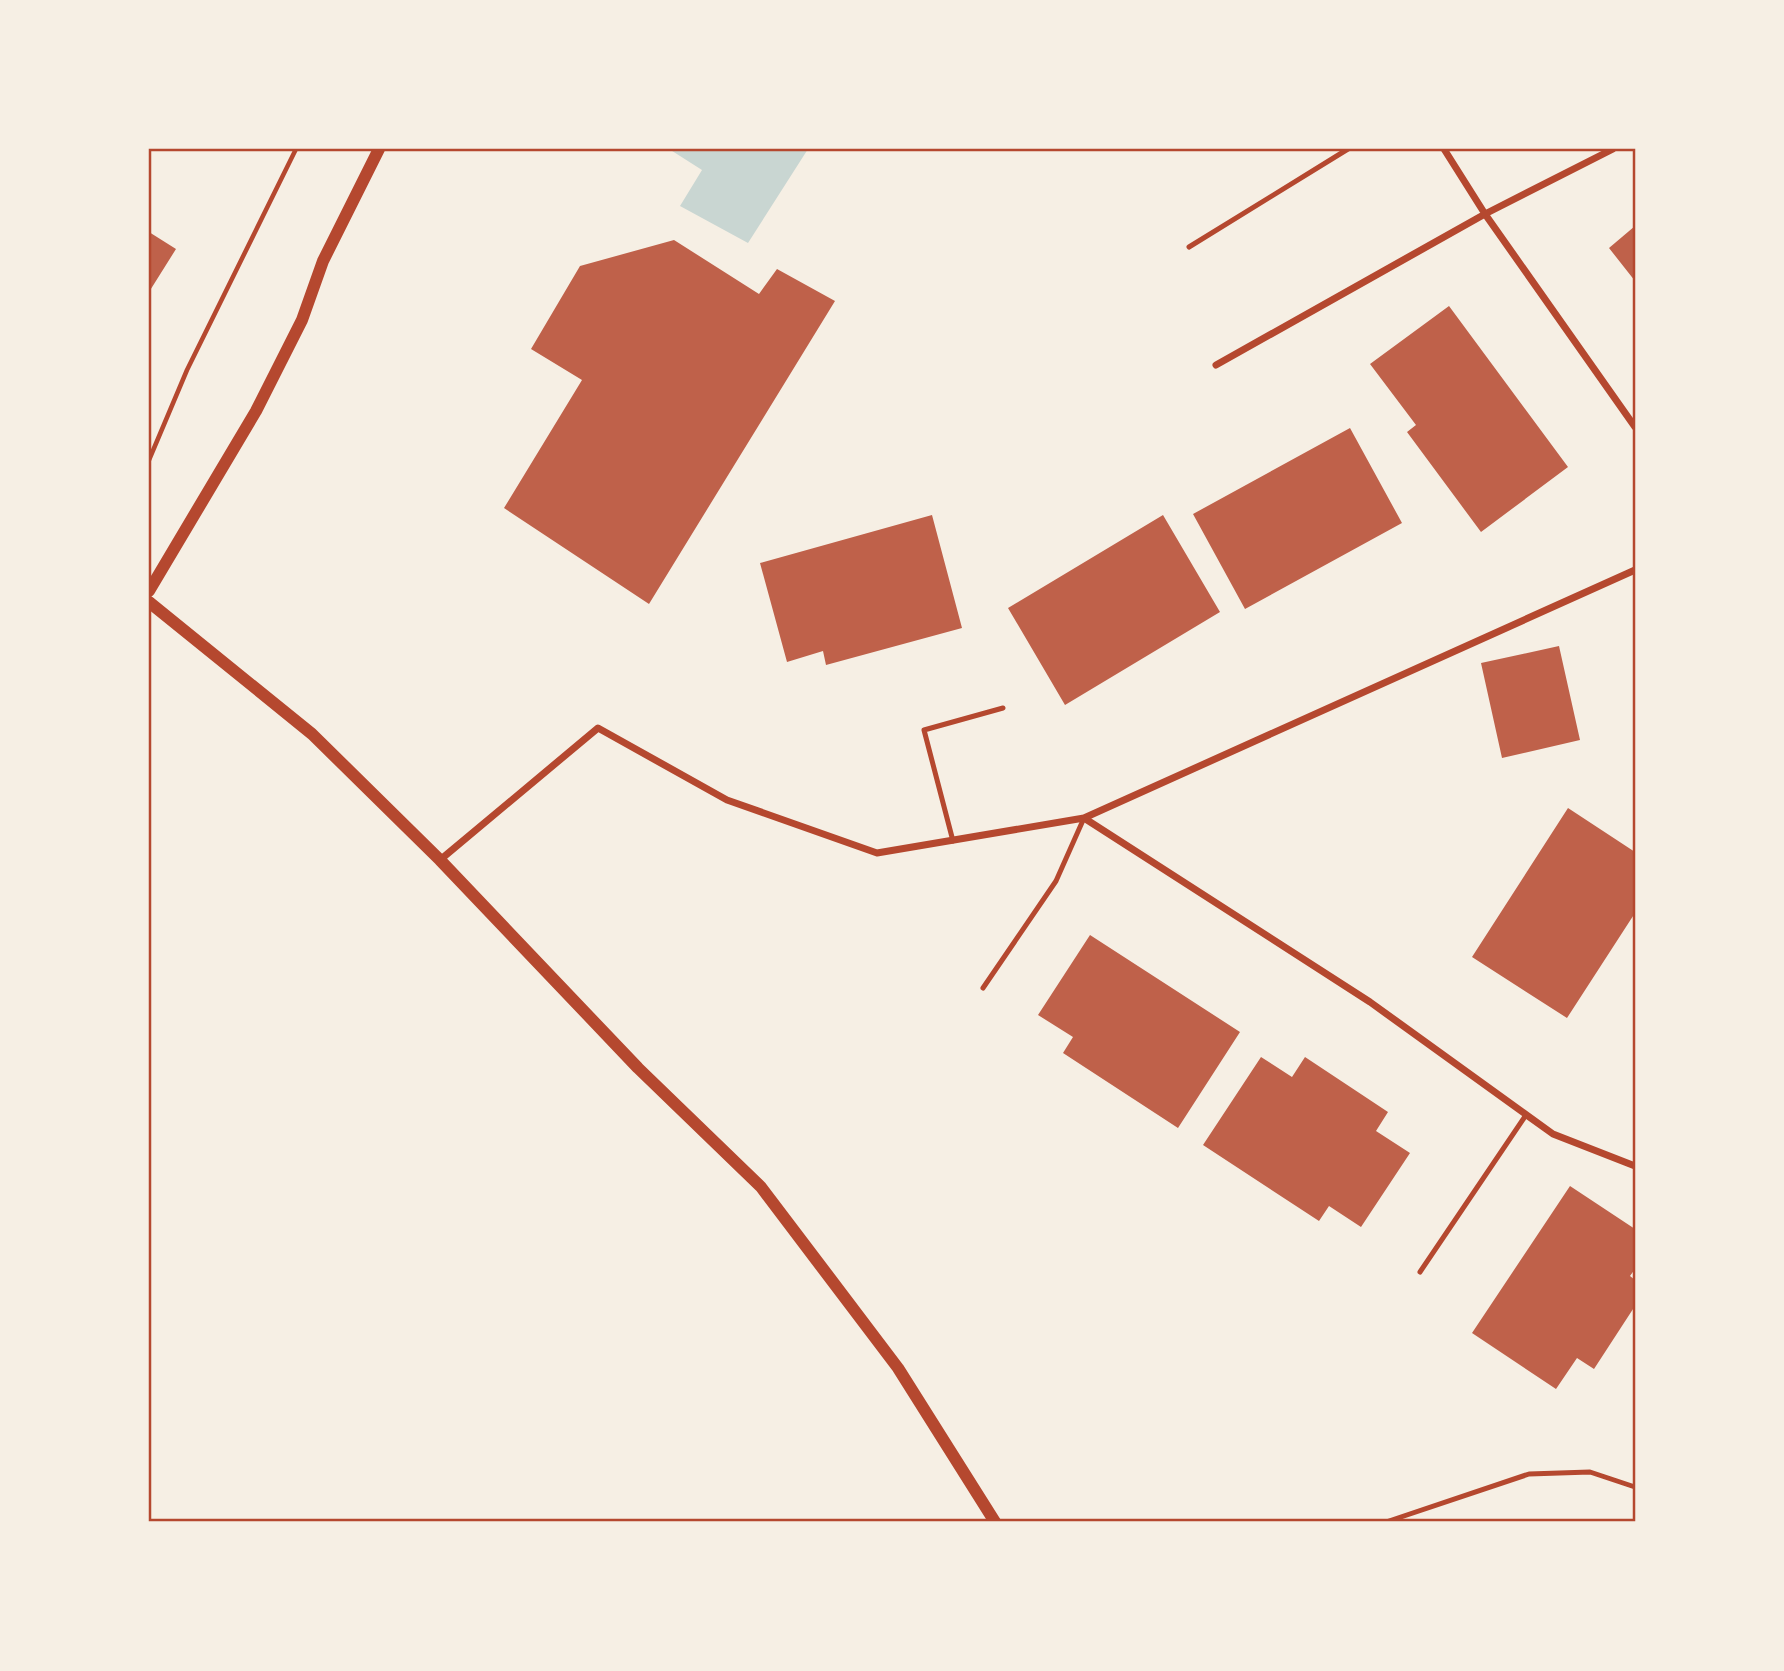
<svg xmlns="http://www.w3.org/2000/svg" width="1784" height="1671" viewBox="0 0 1784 1671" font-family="'Archivo Narrow',sans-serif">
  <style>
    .water { fill: #c9d6d2 }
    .building { fill: #bf614a }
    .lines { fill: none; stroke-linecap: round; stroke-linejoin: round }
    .path { stroke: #b5482f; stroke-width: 4.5 }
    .service { stroke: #b5482f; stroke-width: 5 }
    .minor { stroke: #b5482f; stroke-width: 7 }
    .tertiary { stroke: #b5482f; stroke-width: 12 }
    .neatline { fill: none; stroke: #b5482f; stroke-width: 2.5 }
  </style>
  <rect width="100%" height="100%" fill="#f6efe4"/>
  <!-- water -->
  <path class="water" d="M669 149H808L748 243 680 206 702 170Z"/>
  <!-- building -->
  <path class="building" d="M1635 226V281L1609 248Z
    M149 232 176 249 149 292Z
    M674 240 759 294 777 269 835 301 649 604 504 508 582 380 531 349 580 266Z
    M1449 306 1568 467 1481 532 1407 432 1416 425 1370 364Z
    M1350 428 1402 523 1245 609 1193 514Z
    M932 515 962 628 826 665 823 651 787 662 760 563Z
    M1163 515 1220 612 1065 705 1008 608Z
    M1559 646 1580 740 1502 758 1481 663Z
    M1568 808 1635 852V913L1567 1018 1472 957Z
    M1090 935 1240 1032 1178 1128 1063 1053 1073 1037 1038 1015Z
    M1261 1057 1292 1077 1305 1057 1388 1112 1376 1131 1410 1153 1361 1227 1329 1206 1319 1221 1203 1145Z
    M1570 1186 1635 1229V1269L1630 1276 1635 1280V1306L1594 1369 1577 1358 1556 1389 1472 1333Z"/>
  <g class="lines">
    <!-- path -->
    <path class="path" d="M149 460 187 370 296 149"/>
    <!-- service -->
    <path class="service" d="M1189 247 1348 149
      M953 841 924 730 1003 708
      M983 988 1056 881 1084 818
      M1420 1272 1526 1115
      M1386 1522 1529 1474 1590 1472 1635 1487"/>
    <!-- minor -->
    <path class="minor" d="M1444 149 1485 214 1635 427
      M1216 365 1485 214 1613 149
      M1084 818 1370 1002 1553 1134 1635 1166
      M440 860 598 728 727 800 877 853 1084 818 1635 570"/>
    <!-- tertiary -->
    <path class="tertiary" d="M149 591 256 411 302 320 323 261 379 149
      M149 602 312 734 440 860 638 1068 761 1187 898 1368 995 1522"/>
  </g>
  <!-- border -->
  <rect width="1784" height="1671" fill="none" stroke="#f6efe4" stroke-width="301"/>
  <rect x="150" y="150" width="1484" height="1370" class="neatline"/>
</svg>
